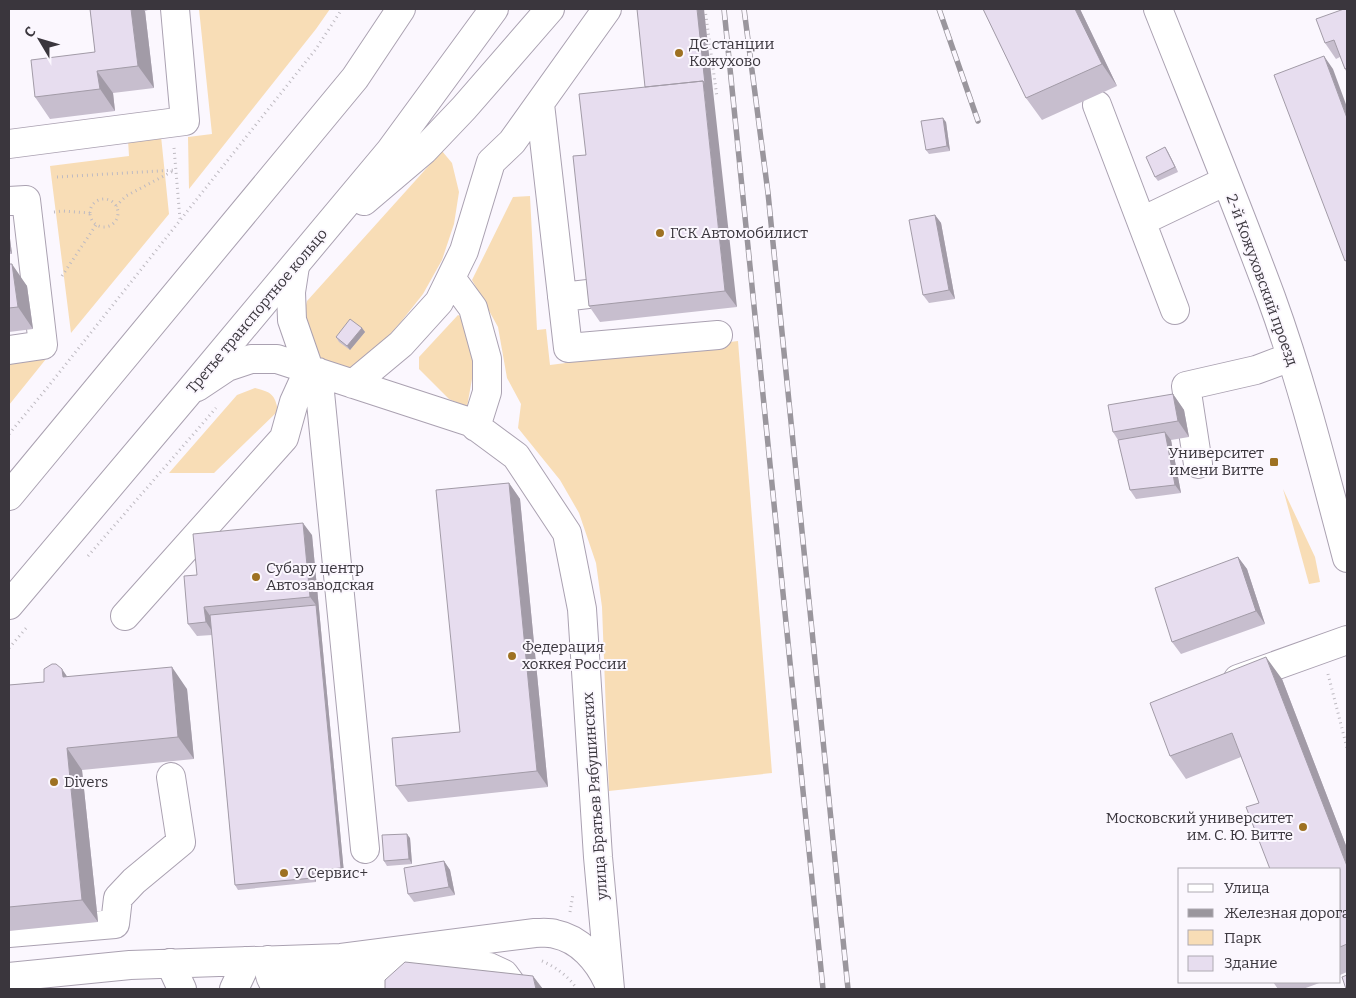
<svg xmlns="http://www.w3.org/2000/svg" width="1356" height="998" viewBox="0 0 1356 998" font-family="Bitter,serif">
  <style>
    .green { fill: #f8ddb6 }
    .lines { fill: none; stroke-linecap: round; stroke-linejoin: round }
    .minor-casing { stroke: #aaa1b1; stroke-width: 30 }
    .major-casing { stroke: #aaa1b1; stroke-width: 30 }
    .path { stroke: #bebac1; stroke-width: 3; stroke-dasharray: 1 4; stroke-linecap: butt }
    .minor { stroke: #fff; stroke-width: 28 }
    .major { stroke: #fff; stroke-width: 28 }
    .rail-casing { stroke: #9a969d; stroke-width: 5.5 }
    .rail { stroke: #fbf7fe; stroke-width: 4; stroke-dasharray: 11; stroke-linecap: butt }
    .wall { fill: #c7bece }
    .shaded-wall { fill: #a29ba7 }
    .building { fill: #e7ddef; stroke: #a29ba7 }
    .poi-dot { fill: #9e7122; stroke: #fbf7fe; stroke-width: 2 }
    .labels { text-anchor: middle; stroke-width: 4; stroke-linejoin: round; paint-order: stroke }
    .poi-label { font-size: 15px; fill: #3a363d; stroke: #fbf7fe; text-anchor: start }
    .street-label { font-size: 15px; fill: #3a363d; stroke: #fbf7fe }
  </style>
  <rect width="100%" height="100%" fill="#fbf7fe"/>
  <!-- green -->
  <path class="green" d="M199 9H330L316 29 189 189 188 137 212 134Z
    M161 136 169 214 71 333 50 166 129 156 128 140Z
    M442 151 452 163 459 192 454 224 442 260 423 294 400 323 369 358 352 367 333 369 310 348 302 322 307 301Z
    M530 196 537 330 546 329 550 365 738 341 772 773 609 791 602 607 596 563 579 513 560 480 518 428 521 404 507 378 498 327 472 280 513 197Z
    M458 315 464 318 475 362 467 407 449 399 419 369V357Z
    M46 359 9 405V363Z
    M255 388C271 392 275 394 278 411L214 473H169L237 395Z
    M1283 489 1315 557 1320 582 1309 584Z"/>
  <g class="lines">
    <!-- minor casing -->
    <g class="minor-casing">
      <path id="minor" d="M1158 9C1196 105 1235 200 1271 297 1302 382 1324 471 1347 558
        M540 104 568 348 718 335
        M1097 105 1175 310
        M9 144 185 121 175 9
        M9 201 26 200 43 345 9 350
        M1142 221 1226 181
        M451 278 473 308 487 359V392L476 427
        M562 297 597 293
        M318 372 365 849
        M353 384 401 344 439 302 464 251 491 162 512 142 607 9
        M197 387 227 367 251 359H277L470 422 516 456 567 533 582 609 598 857 610 989
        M1198 464 1186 386 1256 370 1291 357
        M125 616 284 438 294 402 309 369 292 320 291 292 295 266
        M1238 679 1347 640
        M9 933 115 924 118 898 134 881 181 842 171 777
        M268 960C269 973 269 983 282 988L349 982 350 989
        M170 963 182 989
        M9 977 130 965 341 958 535 933C542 933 549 932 555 934 580 939 598 960 608 982
        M349 982 489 967 504 974 515 989
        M234 989 242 972 245 961"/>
    </g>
    <!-- major casing -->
    <g class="major-casing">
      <path id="major" d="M364 201 424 150 464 108 550 9
        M9 496 355 78 401 9
        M9 605 187 394 390 151 494 9"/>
    </g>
    <!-- path -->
    <path class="path" d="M705 9 717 97
      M174 148 180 219
      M57 177 176 170
      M90 213a14 14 0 1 1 28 0a14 14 0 1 1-28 0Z
      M116 206 126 196 175 170
      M54 212 63 211 90 213
      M62 276 96 225
      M9 434 47 388 316 49 342 9
      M88 556 216 408
      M9 648 28 626
      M1328 674 1347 748
      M570 912 573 894
      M542 961C556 967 569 977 577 989"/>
    <!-- minor -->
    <use href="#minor" class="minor"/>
    <!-- major -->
    <use href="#major" class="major"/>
    <!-- rail casing -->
    <g class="rail-casing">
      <path id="rail" d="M724 9 823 989
        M744 9 768 193 848 989
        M939 9 978 121"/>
    </g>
    <!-- rail -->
    <use href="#rail" class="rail"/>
  </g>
  <!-- wall -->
  <path class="wall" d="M90 9H151L145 11 154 88 113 93 115 111 50 119 35 97 95 52Z
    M983 9H1080L1117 86 1042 120 1026 98Z
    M1347 9V73L1345 69 1340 57 1336 59 1325 43Z
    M645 87 737 307 600 322 589 306 586 155Z
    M946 122 950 151 929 154 926 150Z
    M1165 147 1168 152 1178 172 1158 181 1155 177Z
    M935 215 941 223 955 299 929 303 923 295Z
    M9 231 12 254H9Z
    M9 264 27 286 33 329 9 332Z
    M362 328 365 332 350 350 339 342 336 337Z
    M1173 394 1184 410 1189 437 1171 440 1181 493 1136 499 1130 490 1118 440 1113 432Z
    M509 483 520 499 548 787 408 802 396 786 460 732Z
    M312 535 344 873 315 875 316 882 238 890 235 885 212 635 197 636 188 624 197 575Z
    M1238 557 1247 569 1265 624 1181 654 1172 642Z
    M67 677 187 689 194 759 82 770 98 922 9 931V685L44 682Z
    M1282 679 1347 848V972L1340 975V869L1259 803 1241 757 1186 779 1170 756Z
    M410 838 412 864 387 866 384 861Z
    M444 861 450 870 455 895 414 902 408 894Z
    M1273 982H1322L1303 989H1278Z"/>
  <!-- shaded-wall -->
  <path class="shaded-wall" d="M131 9H143L145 11 154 88 138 66Z
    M697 9H704L737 307 725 291 703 81Z
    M1075 9H1080L1117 86 1102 64Z
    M1324 56 1333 69 1347 107V118Z
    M97 71 113 93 115 111 100 89Z
    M943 118 946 122 950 151 947 146Z
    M1165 147 1168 152 1178 172 1175 167Z
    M935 215 941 223 955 299 949 290Z
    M9 231 12 254 9 249Z
    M12 264 27 286 33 329 18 307Z
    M362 328 365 332 350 350 347 346Z
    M1173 394 1184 410 1189 437 1178 421Z
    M1165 432 1171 440 1181 493 1175 485Z
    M509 483 520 499 548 787 537 771Z
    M303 523 312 535 344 873 341 868 316 605 310 597Z
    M1238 557 1247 569 1265 624 1256 611Z
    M204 607 213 620 214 634 206 622Z
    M1266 657 1282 679 1347 848V866Z
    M172 667 187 689 194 759 178 737Z
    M62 669 77 691 63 677Z
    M67 748 82 770 98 922 82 900Z
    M407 834 410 838 412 864 409 859Z
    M444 861 450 870 455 895 449 887Z
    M312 871 315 875 316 882 313 878Z
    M533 976 543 989H536Z"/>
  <!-- building -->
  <path class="building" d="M90 9H131L138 66 97 71 100 89 35 97 31 60 95 52Z
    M637 9H697L705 84 703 81 645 87Z
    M983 9H1075L1102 64 1026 98Z
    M1344 9H1347V68L1345 69 1334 40 1325 43 1316 19Z
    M1324 56 1347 118V260L1345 261 1274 75Z
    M703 81 725 291 589 306 573 156 586 155 579 94Z
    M943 118 947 146 926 150 921 121Z
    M1165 147 1175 167 1155 177 1146 157Z
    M935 215 949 290 923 295 909 220Z
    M9 264H12L18 307 9 308Z
    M350 319 362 328 347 346 336 337Z
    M1173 394 1178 421 1113 432 1108 405Z
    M1165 432 1175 485 1130 490 1118 440Z
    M509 483 537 771 396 786 392 738 460 732 436 490Z
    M303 523 310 597 204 607 206 622 188 624 184 576 197 575 193 534Z
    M1238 557 1256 611 1172 642 1155 588Z
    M316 605 341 868 312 871 313 878 235 885 210 615Z
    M1266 657 1347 866V944L1340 947V869H1270L1246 807 1259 803 1232 733 1170 756 1150 703Z
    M52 664H56L62 669 63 677 172 667 178 737 67 748 82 900 9 907V685L44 682V669Z
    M407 834 409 859 384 861 382 835Z
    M444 861 449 887 408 894 404 868Z
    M405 962 533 976 536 989H385V980Z
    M1347 975V989H1346L1342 977Z"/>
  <!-- markers -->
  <g class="poi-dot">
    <circle cx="679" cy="53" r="5"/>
    <circle cx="660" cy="233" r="5"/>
    <rect x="1269" y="457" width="10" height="10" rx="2.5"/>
    <circle cx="256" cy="577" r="5"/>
    <circle cx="512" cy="656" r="5"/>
    <circle cx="54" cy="782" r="5"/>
    <circle cx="1303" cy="827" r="5"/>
    <circle cx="284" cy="873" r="5"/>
  </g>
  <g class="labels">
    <!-- poi labels -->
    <g class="poi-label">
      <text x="689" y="49">ДС станции<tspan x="689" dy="17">Кожухово</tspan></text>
      <text x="670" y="238">ГСК Автомобилист</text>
      <text x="1264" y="458" text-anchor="end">Университет<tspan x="1264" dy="17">имени Витте</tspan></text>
      <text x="266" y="573">Субару центр<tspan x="266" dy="17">Автозаводская</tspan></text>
      <text x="522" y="652">Федерация<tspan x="522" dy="17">хоккея России</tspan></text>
      <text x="64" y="787">Divers</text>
      <text x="1293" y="823" text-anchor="end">Московский университет<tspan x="1293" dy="17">им. С. Ю. Витте</tspan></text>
      <text x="294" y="878">У Сервис+</text>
    </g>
    <!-- street labels -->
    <g class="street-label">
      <text transform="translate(1262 280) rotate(70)" y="5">2-й Кожуховский проезд</text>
      <text transform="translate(257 311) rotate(-50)" y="5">Третье транспортное кольцо</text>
      <text transform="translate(595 796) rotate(-94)" y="5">улица Братьев Рябушинских</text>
    </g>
  </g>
  <!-- border -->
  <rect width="1356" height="998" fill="none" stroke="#3a363d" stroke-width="20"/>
  <!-- legend -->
  <rect x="1178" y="868" width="162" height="115" fill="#fbf7fe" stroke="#aeaab1"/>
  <rect x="1188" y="884" width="25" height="8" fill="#ffffff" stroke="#aeaab1"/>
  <text x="1224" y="893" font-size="15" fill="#3a363d">Улица</text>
  <rect x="1188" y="909" width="25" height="8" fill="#9a969d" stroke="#aeaab1"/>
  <text x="1224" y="918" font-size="15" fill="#3a363d">Железная дорога</text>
  <rect x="1188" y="930" width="25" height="15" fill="#f8ddb6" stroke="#aeaab1"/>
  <text x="1224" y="943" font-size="15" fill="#3a363d">Парк</text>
  <rect x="1188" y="956" width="25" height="15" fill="#e7ddef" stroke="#aeaab1"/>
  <text x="1224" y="968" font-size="15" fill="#3a363d">Здание</text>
  <!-- north arrow -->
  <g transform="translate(40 40) rotate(308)" stroke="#fbf7fe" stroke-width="4" paint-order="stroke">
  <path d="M0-4L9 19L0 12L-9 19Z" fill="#3a363d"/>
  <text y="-8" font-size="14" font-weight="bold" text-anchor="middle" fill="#3a363d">С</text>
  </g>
</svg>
